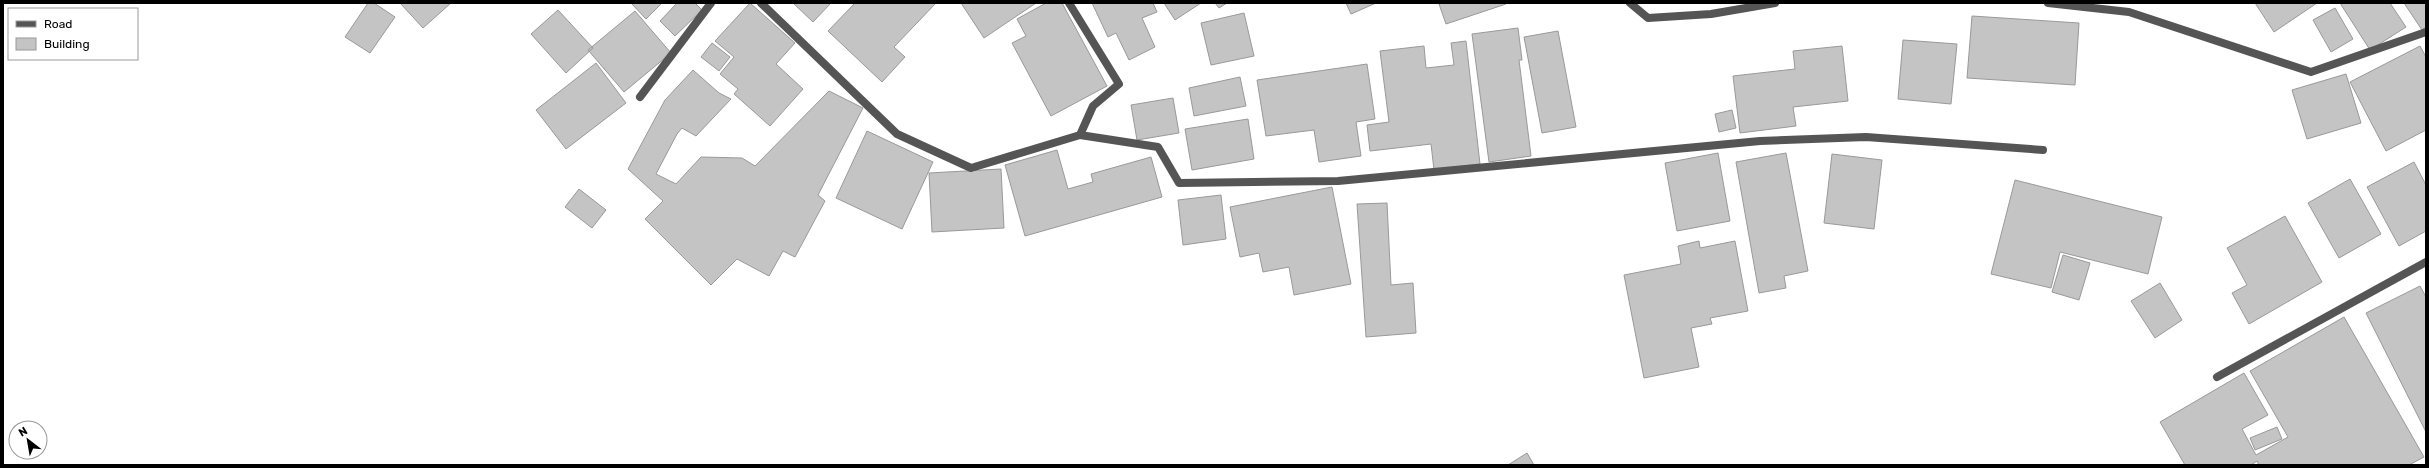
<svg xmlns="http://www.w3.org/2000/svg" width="2429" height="468" viewBox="0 0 2429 468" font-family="Rubik,sans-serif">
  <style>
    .building { fill: #c4c4c4; stroke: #999 }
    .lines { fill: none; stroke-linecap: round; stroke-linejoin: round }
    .street { stroke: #555; stroke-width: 8 }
  </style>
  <rect width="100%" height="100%" fill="#fff"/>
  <!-- building -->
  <path class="building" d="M368 3H374L395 17 370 53 345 37Z
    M400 3H451L423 28Z
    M631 3H662L646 19Z
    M677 3H695L702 10 675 36 660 21Z
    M750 3 795 43 776 64 803 89 770 126 734 94 738 89 720 74 734 57 715 41Z
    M793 3H831L813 22Z
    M855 3H936L894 47 905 57 882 82 828 31Z
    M961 3H1036L984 38Z
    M1046 3H1062L1107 86 1051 116 1012 43 1026 36 1017 19Z
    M1092 3H1153L1157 12 1142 18 1155 47 1129 60 1116 33 1108 37Z
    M1164 3H1201L1175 20Z
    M1215 3H1227L1219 8Z
    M1346 3H1376L1351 14Z
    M1443 3H1505L1506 4 1446 24 1439 4Z
    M2255 3H2317L2274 32Z
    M2340 3H2390L2406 27 2370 50Z
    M2404 3H2426V27L2422 30Z
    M2335 8 2353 39 2331 52 2313 20Z
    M558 10 593 48 566 73 531 34Z
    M635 11 671 53 624 92 588 50Z
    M1244 13 1254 56 1211 65 1201 23Z
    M1972 16 2079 23 2075 85 1967 78Z
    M1518 28 1522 60H1519L1531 156 1489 162 1472 34Z
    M1558 31 1576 127 1542 133 1524 37Z
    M1903 40 1957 44 1951 104 1898 99Z
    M1466 41 1480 164 1434 170 1431 144 1370 151 1367 125 1389 122 1380 51 1424 46 1426 68 1454 65 1451 43Z
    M712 43 730 57 719 71 701 57Z
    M1842 46 1848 101 1793 107 1796 126 1740 133 1733 76 1795 69 1793 51Z
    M2420 46 2426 57V130L2386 151 2350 82Z
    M596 63 626 103 566 149 536 110Z
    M1367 64 1375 119 1356 122 1361 156 1319 162 1314 130 1266 136 1257 80Z
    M693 70 719 93 731 99 696 136 682 128 677 134 656 174 676 184 701 157 742 158 755 166 829 91 863 108 818 195 825 201 795 257 783 251 769 276 737 259 711 285 645 219 663 201 628 169 665 100Z
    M2346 74 2361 123 2307 139 2292 90Z
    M1240 77 1246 106 1194 116 1189 88Z
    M1173 98 1179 133 1137 140 1131 105Z
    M1732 110 1736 128 1719 132 1715 114Z
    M1248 119 1254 159 1192 170 1185 129Z
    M867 131 933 162 902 229 836 198Z
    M1057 150 1068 189 1093 182 1091 174 1151 157 1162 197 1025 236 1005 165Z
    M1718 153 1730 221 1677 231 1665 163Z
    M1786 153 1808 271 1784 276 1786 288 1759 293 1736 162Z
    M1832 154 1882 160 1874 229 1824 223Z
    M2414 162 2426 185V231L2399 246 2367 187Z
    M1001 169 1004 228 932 232 929 173Z
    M2350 179 2381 234 2339 258 2308 203Z
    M2015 180 2162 217 2148 274 2060 252 2051 288 1991 274Z
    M1332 187 1351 284 1294 295 1289 267 1263 272 1259 253 1240 257 1230 207Z
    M579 189 606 210 592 228 565 207Z
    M1221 195 1226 239 1183 245 1178 200Z
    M1387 203 1391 285 1413 283 1416 333 1366 337 1357 204Z
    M2285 216 2322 282 2249 324 2232 293 2247 285 2227 248Z
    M1699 241 1700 248 1735 241 1748 311 1710 318 1712 324 1691 328 1699 367 1644 378 1624 275 1681 264 1678 246Z
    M2063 255 2090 263 2079 300 2052 292Z
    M2160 283 2182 320 2155 338 2131 301Z
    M2420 286 2426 297V432L2366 313Z
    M2344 317 2424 457 2409 465H2259L2257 461 2251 465H2185L2160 422 2244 373 2268 415 2242 429 2256 455 2288 437 2250 371Z
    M2277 427 2282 439 2255 450 2250 438Z
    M1527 453 1534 465H1508Z"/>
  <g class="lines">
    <!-- street -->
    <path class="street" d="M761 3 897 134 971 168 1080 135 1158 147 1179 183 1338 181 1760 141 1866 137 2043 150
      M1069 3 1119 84 1093 106 1080 135
      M1630 3 1648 18 1711 14 1775 3
      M2048 3 2129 12 2311 72 2426 32
      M640 97 711 3
      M2217 377 2426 262"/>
  </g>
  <!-- border -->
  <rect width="2429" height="468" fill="none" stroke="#000000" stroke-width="8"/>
  <!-- legend -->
  <rect x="8" y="8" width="130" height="52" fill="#ffffff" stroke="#999999"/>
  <rect x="16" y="21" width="20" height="6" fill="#555555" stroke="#999999"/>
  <text x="44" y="28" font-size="12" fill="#000000">Road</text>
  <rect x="16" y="38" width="20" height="12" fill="#c4c4c4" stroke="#999999"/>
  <text x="44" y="48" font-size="12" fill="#000000">Building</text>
  <!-- north arrow -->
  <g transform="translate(28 440) rotate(329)"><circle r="19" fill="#ffffff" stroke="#999999"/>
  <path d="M0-3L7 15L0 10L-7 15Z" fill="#000000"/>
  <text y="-6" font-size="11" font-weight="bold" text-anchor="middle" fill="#000000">N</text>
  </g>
</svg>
